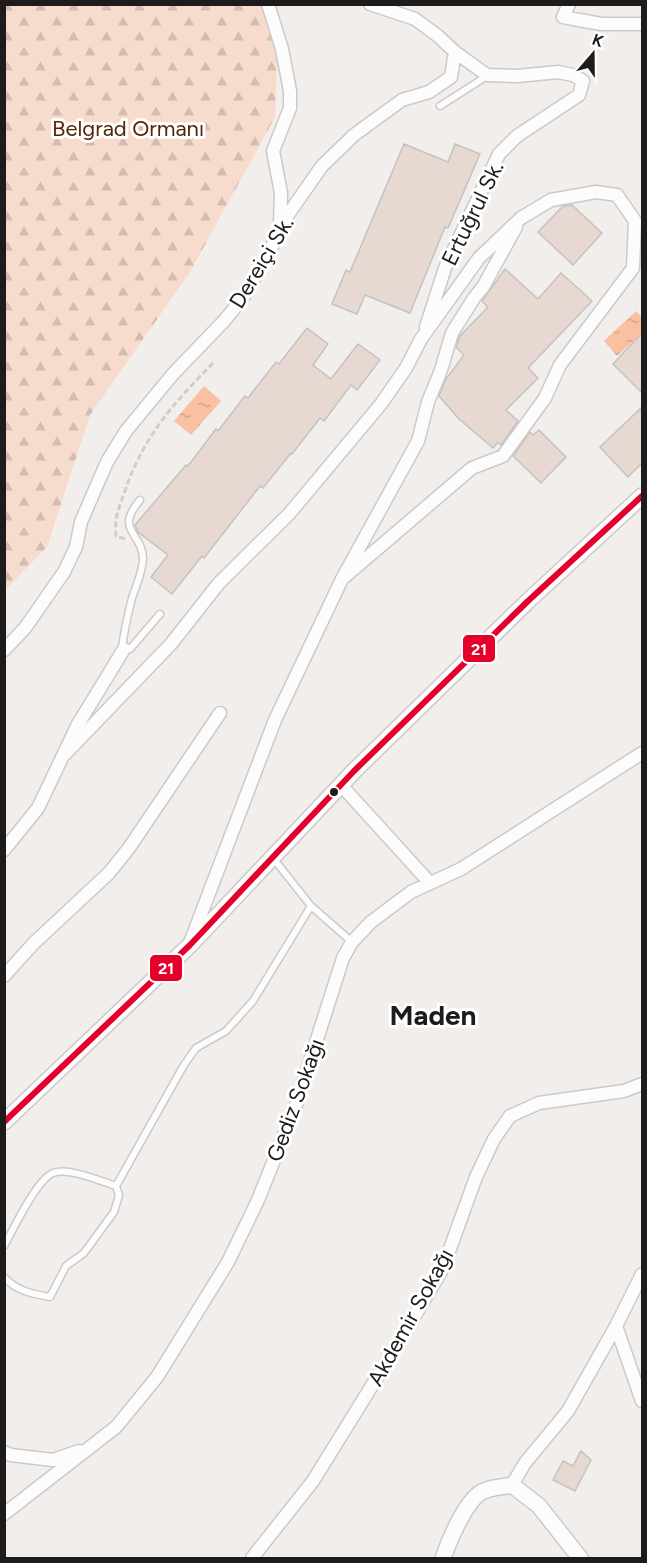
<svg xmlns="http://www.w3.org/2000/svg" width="647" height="1563" viewBox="0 0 647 1563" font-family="Figtree,sans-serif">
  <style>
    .forest { fill: url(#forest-firs) }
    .water { fill: url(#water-ripples) }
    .building { fill: #e7d9d2; stroke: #c4c2c1; stroke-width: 1.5 }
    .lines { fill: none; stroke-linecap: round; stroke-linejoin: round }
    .service-casing { stroke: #cccac9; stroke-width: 9 }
    .minor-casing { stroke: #cccac9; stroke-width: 15 }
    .tertiary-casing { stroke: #cccac9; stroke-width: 18 }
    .path { stroke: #cfcece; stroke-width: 3; stroke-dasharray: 6 3; stroke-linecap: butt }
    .service { stroke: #fdfcfc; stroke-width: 6 }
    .minor { stroke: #fdfcfc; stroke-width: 12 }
    .tertiary { stroke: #fdfcfc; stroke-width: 15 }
    .bus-1-casing { stroke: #fff; stroke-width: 10 }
    .bus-1 { stroke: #e4002b; stroke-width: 6 }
    .bus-dot { fill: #1d1c1b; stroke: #fff; stroke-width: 2 }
    .labels { text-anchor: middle; stroke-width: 6; stroke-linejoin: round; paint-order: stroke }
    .park-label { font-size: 22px; fill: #552404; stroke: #fff }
    .street-label { font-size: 22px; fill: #1d1c1b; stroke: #fff }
    .district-label { font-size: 28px; font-weight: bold; fill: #1d1c1b; stroke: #fff }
    .line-badge { stroke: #fff; stroke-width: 2 }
    .badge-label { font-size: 16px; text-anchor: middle; font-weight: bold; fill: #fff }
  </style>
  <defs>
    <pattern id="forest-firs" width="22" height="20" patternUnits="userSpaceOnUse" patternTransform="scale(1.5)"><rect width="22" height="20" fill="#f7dcce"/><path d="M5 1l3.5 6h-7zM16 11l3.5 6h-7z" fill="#d3bcb0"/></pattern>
    <pattern id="water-ripples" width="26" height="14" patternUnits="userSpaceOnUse" patternTransform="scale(1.5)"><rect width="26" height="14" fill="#f9c0a2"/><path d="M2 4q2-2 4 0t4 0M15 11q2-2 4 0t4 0" fill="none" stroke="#d5a48b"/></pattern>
  </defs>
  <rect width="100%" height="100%" fill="#f1eeec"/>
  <!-- forest -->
  <path class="forest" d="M5 5H279L275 117 190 272 90 415 47 547 5 590Z"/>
  <!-- water -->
  <path class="water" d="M636 311 642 317V333L617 356 604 341Z
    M204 386 221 401 191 435 174 421Z"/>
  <!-- building -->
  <path class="building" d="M404 144 448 162 455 144 480 154 448 228 445 227 410 313 365 295 357 314 332 304 346 270 350 272Z
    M572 205 602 233 573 265 538 232 563 206Z
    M505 269 538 299 561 273 592 301 528 368 538 378 506 410 518 421 501 445 498 442 493 448 459 419 439 396 446 379 464 355 456 347 460 336 488 307 482 301Z
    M307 328 328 344 313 365 331 379 358 344 380 360 357 390 351 385 324 421 320 418 292 454 291 453 263 488 260 486 204 558 202 556 172 594 151 577 168 555 138 532 135 525 186 465 188 466 216 429 218 431 245 396 248 398 276 362 279 364Z
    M642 333V393L613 364Z
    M642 407V463L628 477 600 447Z
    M539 430 566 457 541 483 513 456 530 432 533 435Z
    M581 1451 591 1460 575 1491 553 1480 563 1461 573 1466Z"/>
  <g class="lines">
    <!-- service casing -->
    <g class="service-casing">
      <path id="service" d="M440 106 487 76
        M140 500C114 531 142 532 143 558 143 571 136 586 132 598 128 614 124 631 122 648L130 649 160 614
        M273 858 311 906 352 942
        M116 1186 184 1065 196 1048 226 1031 253 1001 311 906
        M4 1246C13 1230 37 1179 53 1173 69 1167 100 1181 116 1186L119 1195 114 1212 84 1253 66 1266 50 1297C33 1294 16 1291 4 1277"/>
    </g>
    <!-- minor casing -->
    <g class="minor-casing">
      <path id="minor" d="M268 4 282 49 290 91V108L273 151 281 193 280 225
        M569 4 563 17 601 24H642
        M426 327 445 268 499 154 517 136 579 95 583 81 573 75 558 72 517 76 487 75 455 52
        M4 650 25 628 64 572 76 547 81 522 93 494 107 462 126 431 173 374 224 321 242 299 271 249 280 226 322 166 354 135 402 100 429 92 451 77 455 52 438 36 415 19 370 4
        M64 755 171 644 219 583 289 514 381 404 406 368 421 339 479 258 521 218 551 200 596 192 617 195 635 221 633 268 560 365 545 398 503 456 472 468 342 579
        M341 785 430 883
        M4 850 38 808 77 726 124 649
        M190 943 275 720 342 579 418 441 428 402 441 370 452 333 474 298 483 287 516 227
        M4 976 34 943 109 873 129 848 220 713
        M616 1326 642 1401
        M4 1452 11 1455 53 1460 79 1451
        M512 1485 525 1463 568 1411 616 1326 642 1274
        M4 1514 116 1427 157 1377 228 1262 258 1200 295 1108 343 958 352 942 371 922 411 892 461 869 642 753
        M252 1558 313 1481 407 1329 443 1268 476 1177 494 1139 510 1116 539 1103 624 1091 642 1084"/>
    </g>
    <!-- tertiary casing -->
    <g class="tertiary-casing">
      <path id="tertiary" d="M4 1122 190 945 354 771 528 601 642 496
        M443 1558C449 1541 467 1497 484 1491 492 1487 503 1487 512 1485L539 1506 580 1558"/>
    </g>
    <!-- path -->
    <path class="path" d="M125 539 116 536C114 517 119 508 125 491 144 435 174 403 214 362"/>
    <!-- service -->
    <use href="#service" class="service"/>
    <!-- minor -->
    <use href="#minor" class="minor"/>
    <!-- tertiary -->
    <use href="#tertiary" class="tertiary"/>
    <!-- bus-1 casing -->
    <g class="bus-1-casing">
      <path id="bus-1" d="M4 1122 190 945 354 771 528 601 642 496"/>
    </g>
    <!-- bus-1 -->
    <use href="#bus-1" class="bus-1"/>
  </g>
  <!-- markers -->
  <circle class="bus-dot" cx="334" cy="792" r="5"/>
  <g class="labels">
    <!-- park labels -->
    <g class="park-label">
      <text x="128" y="136">Belgrad Ormanı</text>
    </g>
    <!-- street labels -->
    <g class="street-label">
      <text transform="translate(472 213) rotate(-64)" y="8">Ertuğrul Sk.</text>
      <text transform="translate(261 262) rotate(-59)" y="8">Dereiçi Sk.</text>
      <text transform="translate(295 1100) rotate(-70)" y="8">Gediz Sokağı</text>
      <text transform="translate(410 1317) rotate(-61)" y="8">Akdemir Sokağı</text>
    </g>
    <!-- district labels -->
    <g class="district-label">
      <text x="433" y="1025">Maden</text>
    </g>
  </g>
  <g class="line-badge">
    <rect x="462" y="634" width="34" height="29" rx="6" fill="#e4002b"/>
    <rect x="149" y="954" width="34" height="28" rx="6" fill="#e4002b"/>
  </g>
  <g class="badge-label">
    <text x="479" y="655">21</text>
    <text x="166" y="974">21</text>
  </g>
  <!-- border -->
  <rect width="647" height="1563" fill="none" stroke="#1d1c1b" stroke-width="12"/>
  <!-- north arrow -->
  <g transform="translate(593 54) rotate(20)" stroke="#ffffff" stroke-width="4.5" paint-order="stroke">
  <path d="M0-4.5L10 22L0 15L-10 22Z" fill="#1d1c1b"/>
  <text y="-9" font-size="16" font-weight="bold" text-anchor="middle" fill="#1d1c1b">K</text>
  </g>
</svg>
